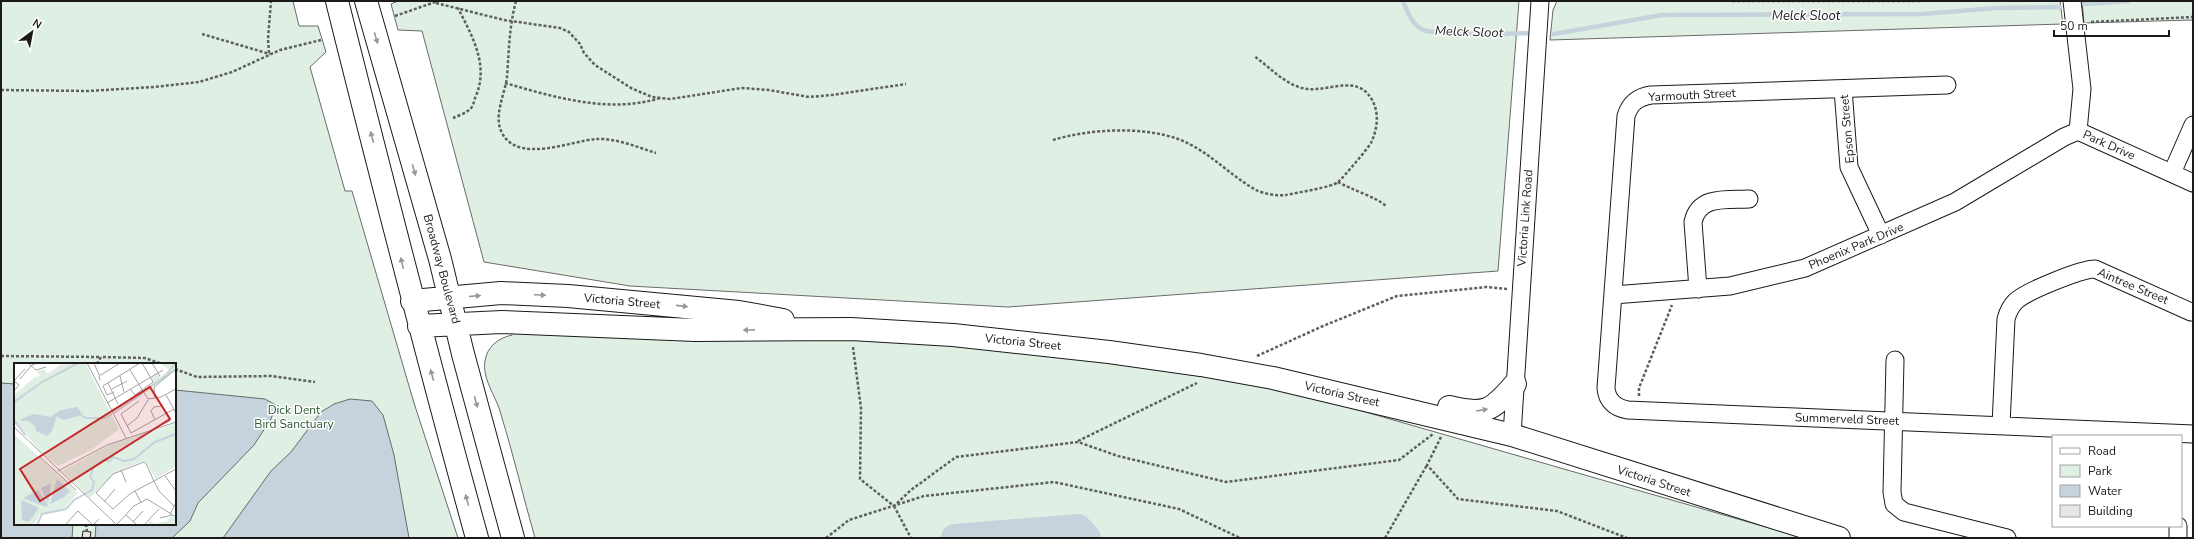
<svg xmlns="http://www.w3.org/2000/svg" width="2194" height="539" viewBox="0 0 2194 539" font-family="'Nunito Sans',sans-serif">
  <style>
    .green { fill: #e0efe3; stroke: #6a6a6a; fill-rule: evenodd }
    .water { fill: #c6d2dc; stroke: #6a6a6a }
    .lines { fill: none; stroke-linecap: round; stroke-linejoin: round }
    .stream { stroke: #c6d2dc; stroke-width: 4.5 }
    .river { stroke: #c6d2dc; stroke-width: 28 }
    .building { fill: #e6e6e6; stroke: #1a1a1a }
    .minor-casing { stroke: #1a1a1a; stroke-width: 19 }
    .major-casing { stroke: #1a1a1a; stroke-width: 24 }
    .path { stroke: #5f5f5f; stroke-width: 2.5; stroke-dasharray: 3 2; stroke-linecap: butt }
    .minor { stroke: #fff; stroke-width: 17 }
    .major { stroke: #fff; stroke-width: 22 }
    .oneway { fill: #989898 }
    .labels { text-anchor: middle; stroke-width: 3; stroke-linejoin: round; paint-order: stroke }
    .street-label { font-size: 12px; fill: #1a1a1a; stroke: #fff }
    .park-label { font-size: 12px; fill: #2b5a34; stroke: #fff }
    .water-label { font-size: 13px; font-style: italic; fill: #1a1a1a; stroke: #fff }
    .inset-river { fill: none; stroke: #c6d2dc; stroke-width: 2 }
    .inset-road { fill: none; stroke: #a3a3a3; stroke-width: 1 }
    .view { fill: #c62828; fill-opacity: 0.15; stroke: #c62828; stroke-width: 2 }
    .inset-edge { fill: none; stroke: #1a1a1a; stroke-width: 2 }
  </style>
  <rect width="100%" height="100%" fill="#fff"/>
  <!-- green -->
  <path class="green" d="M1 1H293L299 26H318L326 52 310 67 345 191H352L414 403 458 538H1ZM15 364H175V524H15Z
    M398 1H1519L1498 271 1008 307 630 286 484 262 422 31 398 30 391 4Z
    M1557 1H2060L2063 24 1550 40 1553 10Z
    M2082 1H2193V20L2084 23Z
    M512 332 771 334 972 345 1172 369 1296 392 1804 538H535C523 496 513 453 500 411 495 395 482 378 485 361 487 347 498 338 512 335Z"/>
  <!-- water -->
  <path class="water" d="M1 383 15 384V524H73L72 538H1Z
    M175 390 265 399 276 405 271 419 254 445 198 503 190 521 172 538H95L96 524H175Z
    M350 399 372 401 383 415 394 455 409 538H223L271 471 291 452 321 412 334 404Z"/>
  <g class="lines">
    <!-- stream -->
    <path class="stream" d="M1403 1C1407 11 1411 22 1421 29 1432 36 1511 34 1528 33
      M2084 4 2129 1
      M1554 34 1662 15 1923 14 1996 8 2060 7"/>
    <!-- river -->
    <path class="river" d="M955 538 1078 528 1087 538"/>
  </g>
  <!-- building -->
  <path class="building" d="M83 531 91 532 90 538H82Z"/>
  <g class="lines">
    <!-- minor casing -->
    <g class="minor-casing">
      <path id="minor" d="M2072 1 2082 89 2078 131 2193 183
        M1947 85 1651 95C1638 97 1630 103 1626 116L1606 388C1607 401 1615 408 1628 410L2193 434
        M1843 89 1849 167 1881 235
        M2172 173 2193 125
        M1698 289 1693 222C1699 195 1727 200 1749 199
        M1613 295 1730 286 1805 268 1955 202 2064 137 2078 131
        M1895 360 1892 492 1894 504 1904 512 2007 538
        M2001 425 2006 319C2008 312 2010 307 2015 302 2024 292 2081 269 2095 269L2191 312
        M1512 435 1540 1
        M2178 538V526"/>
    </g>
    <!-- major casing -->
    <g class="major-casing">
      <path id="major" d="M337 1C382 181 428 360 477 538
        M366 1 440 259 463 354 513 538
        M412 301 501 293 568 296 739 312 783 320
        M419 326 502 322 695 330 851 329 953 335 1109 352 1201 365 1273 378 1512 435 1839 538
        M1449 407C1485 416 1492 411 1515 384"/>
    </g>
    <!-- path -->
    <path class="path" d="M516 1C509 27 509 51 507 77 505 94 493 116 502 133 518 164 571 141 596 139 616 138 637 147 656 153
      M1732 1H1922
      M436 3 504 20 560 28 569 32 580 44 584 53 595 65 631 88 652 97 670 99 742 88 769 90 809 97 832 95 906 84
      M395 16 438 1
      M2091 22 2193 17
      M202 34 270 54
      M269 53 268 39 271 1
      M505 83C554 97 609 114 660 98
      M1 90 88 91 154 87 199 82 232 72 280 50 321 40
      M453 118C458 116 466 113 470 109 473 107 474 102 475 98 490 66 472 36 458 8
      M1053 140C1089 129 1142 126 1178 139 1208 150 1229 175 1256 190 1264 194 1278 196 1286 195 1295 193 1333 187 1338 182 1343 178 1369 147 1371 143 1379 126 1380 106 1366 92 1352 78 1326 91 1308 89 1287 87 1271 68 1254 56
      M1338 182C1350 189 1378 198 1386 206
      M853 347 861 408 860 479 894 506 911 490 956 457 1078 442 1118 456 1226 482 1399 460 1433 434
      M1 356 101 357
      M1257 356 1323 326 1397 296 1486 287 1507 289
      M97 364 101 357 145 358 162 364
      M175 369 197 377 271 376 315 382
      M1639 396V388L1672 305
      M1441 437 1427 465 1458 499 1557 511 1627 538
      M1078 441 1197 383
      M894 506 911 538
      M86 524 87 532
      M826 538 849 520 924 496 1054 482 1179 509 1240 538
      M1385 538 1427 465"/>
    <!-- minor -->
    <use href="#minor" class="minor"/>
    <!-- major -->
    <use href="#major" class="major"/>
  </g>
  <!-- one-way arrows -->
  <defs><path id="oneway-solid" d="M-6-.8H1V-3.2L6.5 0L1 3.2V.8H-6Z"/></defs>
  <g class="oneway">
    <use href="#oneway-solid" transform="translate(376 38) rotate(74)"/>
    <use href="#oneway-solid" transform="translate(372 137) rotate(-105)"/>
    <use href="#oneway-solid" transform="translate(414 170) rotate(74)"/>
    <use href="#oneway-solid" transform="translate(402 263) rotate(-103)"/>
    <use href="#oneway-solid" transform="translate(540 295) rotate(2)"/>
    <use href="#oneway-solid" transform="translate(475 296) rotate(-5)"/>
    <use href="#oneway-solid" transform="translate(682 306) rotate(6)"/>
    <use href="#oneway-solid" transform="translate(749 330) rotate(179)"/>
    <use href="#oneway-solid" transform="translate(432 375) rotate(-105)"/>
    <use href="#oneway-solid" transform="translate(476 402) rotate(75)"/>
    <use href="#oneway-solid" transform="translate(1482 410) rotate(-9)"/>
    <use href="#oneway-solid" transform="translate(467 500) rotate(-105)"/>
  </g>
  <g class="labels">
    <!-- street labels -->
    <g class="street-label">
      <text transform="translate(1692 95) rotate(-3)" y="4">Yarmouth Street</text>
      <text transform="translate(1847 129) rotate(-95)" y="4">Epson Street</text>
      <text transform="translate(2109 145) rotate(24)" y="4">Park Drive</text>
      <text transform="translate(1525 218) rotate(-86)" y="4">Victoria Link Road</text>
      <text transform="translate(1856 246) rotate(-23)" y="4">Phoenix Park Drive</text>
      <text transform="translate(442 269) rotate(75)" y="4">Broadway Boulevard</text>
      <text transform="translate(2133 286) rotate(23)" y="4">Aintree Street</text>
      <text transform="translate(622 301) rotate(5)" y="4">Victoria Street</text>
      <text transform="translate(1023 342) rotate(6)" y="4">Victoria Street</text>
      <text transform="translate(1342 394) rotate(13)" y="4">Victoria Street</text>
      <text transform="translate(1847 419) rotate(2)" y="4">Summerveld Street</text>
      <text transform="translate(1654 481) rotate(18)" y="4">Victoria Street</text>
    </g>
    <!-- park labels -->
    <g class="park-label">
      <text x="294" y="414">Dick Dent<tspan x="294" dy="14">Bird Sanctuary</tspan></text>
    </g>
    <!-- water labels -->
    <g class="water-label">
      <text x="1806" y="20">Melck Sloot</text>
      <text transform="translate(1469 31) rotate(2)" y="5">Melck Sloot</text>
    </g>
  </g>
  <!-- overview -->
  <g transform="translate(14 363)">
    <rect width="162" height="162" fill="#fff"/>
    <path d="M49 0H71L105 66 77 87 44 103 29 91 0 59V32L21 14 26 13 23 8 31 6 32 10H35ZM146 0H162V11L159 9 131 30 130 27 139 20 137 14 143 10 146 14 155 7ZM127 29 129 30 99 50 98 47ZM162 60V103L142 116 132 100 129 98 102 109 76 135 48 108 97 81ZM0 71 64 130 50 145 26 151 20 162H0ZM158 152 162 156 159 162H132L136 157 140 161 153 158Z" fill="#e0efe3"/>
    <path d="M63 44 69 52 49 57 43 53 38 68 33 73 22 68 21 63 14 58H7V56L20 51 36 54 47 47ZM43 116 56 128 50 134 36 141ZM37 120 36 130 34 140 27 125ZM24 127 34 142 32 144 9 135ZM7 137 25 145 15 159 8 157Z" fill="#c6d2dc"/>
    <path class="inset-river" d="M130 28 153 12 161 0M0 39 28 19 64 0M100 50 129 30M68 53 72 55H91L98 51M0 57 11 72M23 162 28 151 52 146 60 137 78 127 80 119 76 114 79 105 89 97 96 98 99 94 110 98 120 96 141 79 162 71"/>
    <path class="inset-road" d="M14 0 22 7 32 4M73 0 112 75M80 0 85 12M138 0 146 13M116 7 134 36 147 34 162 26M106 13 110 29M6 16 18 2 23 0M86 17 85 13 106 0M0 18 11 6M0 18 5 22 0 28M94 20 104 41M98 26 113 18M116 26 121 32 139 19 128 0M100 29 93 32 89 23 126 0M152 32 162 50M141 35 140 24 162 6M125 38 107 51 117 70 160 46M93 40 149 7M141 57 137 48 140 44 148 43M113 63 123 55 134 37M145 63 156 58 152 50M0 64 103 162M26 94 62 127M107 107 112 119M44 108 93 82 162 59M151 113 162 128M121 128 127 139M90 139 101 126M160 143 145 128 140 118 132 101 130 99 99 111 82 130 99 146 117 130 140 118 162 106M156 151 162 140M112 152 123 162M146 155 158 152M119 159 129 148M103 161 120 143 133 136 162 154M51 162 64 148 79 162 85 156M130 162 145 146"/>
    <path class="view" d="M136 24 156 56 26 138 6 106Z"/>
    <rect width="162" height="162" class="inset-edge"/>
  </g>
  <!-- border -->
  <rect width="2194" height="539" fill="none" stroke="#1a1a1a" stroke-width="4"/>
  <!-- legend -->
  <rect x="2052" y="435" width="130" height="92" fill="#ffffff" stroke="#a3a3a3"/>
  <rect x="2060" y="448" width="20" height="6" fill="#ffffff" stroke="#a3a3a3"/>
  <text x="2088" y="455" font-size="12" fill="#1a1a1a">Road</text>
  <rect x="2060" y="465" width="20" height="12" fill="#e0efe3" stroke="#a3a3a3"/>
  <text x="2088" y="475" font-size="12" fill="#1a1a1a">Park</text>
  <rect x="2060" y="485" width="20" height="12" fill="#c6d2dc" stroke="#a3a3a3"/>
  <text x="2088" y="495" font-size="12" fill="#1a1a1a">Water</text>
  <rect x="2060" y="505" width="20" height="12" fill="#e6e6e6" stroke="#a3a3a3"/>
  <text x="2088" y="515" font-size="12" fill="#1a1a1a">Building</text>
  <!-- north arrow -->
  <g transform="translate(32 32) rotate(32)" stroke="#ffffff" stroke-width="3" paint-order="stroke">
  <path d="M0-3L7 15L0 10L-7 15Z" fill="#1a1a1a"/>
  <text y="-6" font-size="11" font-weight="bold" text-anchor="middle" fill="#1a1a1a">N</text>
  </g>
  <!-- scale -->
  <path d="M2054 30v6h115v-6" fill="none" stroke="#1a1a1a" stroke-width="2"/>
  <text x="2060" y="30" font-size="12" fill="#1a1a1a" stroke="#ffffff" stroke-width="3" paint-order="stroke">50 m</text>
</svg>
